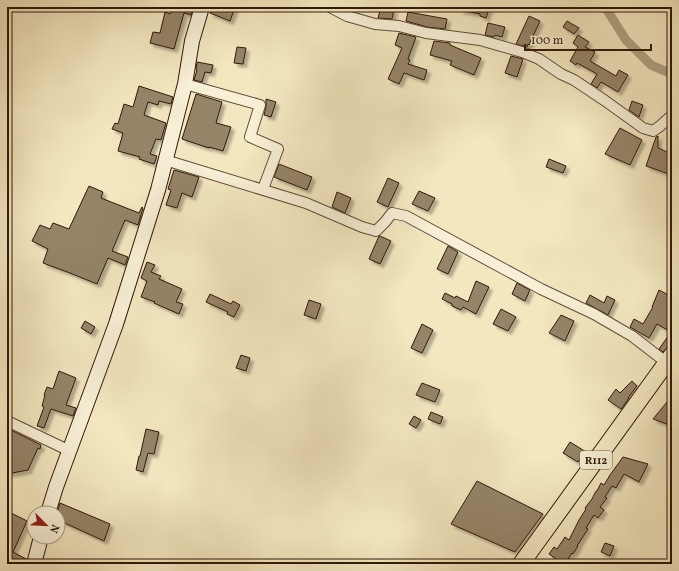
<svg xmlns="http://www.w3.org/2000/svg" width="679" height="571" viewBox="0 0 679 571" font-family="Vollkorn,serif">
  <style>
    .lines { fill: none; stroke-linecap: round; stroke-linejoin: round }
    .canal { stroke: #b1a182; stroke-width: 9 }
    .building { fill: #958468; stroke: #301809; filter: url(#shadow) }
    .street-casing { stroke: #614c37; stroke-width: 12 }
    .secondary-casing { stroke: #301809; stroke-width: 16 }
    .primary-casing { stroke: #301809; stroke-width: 18 }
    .street { stroke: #f7efd6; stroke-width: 10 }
    .secondary { stroke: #f7efd6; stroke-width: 14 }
    .primary { stroke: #f3e7c0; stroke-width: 16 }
    .labels { text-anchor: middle; stroke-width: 3.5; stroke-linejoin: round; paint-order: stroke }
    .shield { fill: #f7efd6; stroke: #6c5846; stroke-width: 1 }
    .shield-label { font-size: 11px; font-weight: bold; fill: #301809 }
  </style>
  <defs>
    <filter id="shadow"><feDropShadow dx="3.5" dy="3.5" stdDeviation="1" flood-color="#0004"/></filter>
  </defs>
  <rect width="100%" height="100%" fill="#f3e7c0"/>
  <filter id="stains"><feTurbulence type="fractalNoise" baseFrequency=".005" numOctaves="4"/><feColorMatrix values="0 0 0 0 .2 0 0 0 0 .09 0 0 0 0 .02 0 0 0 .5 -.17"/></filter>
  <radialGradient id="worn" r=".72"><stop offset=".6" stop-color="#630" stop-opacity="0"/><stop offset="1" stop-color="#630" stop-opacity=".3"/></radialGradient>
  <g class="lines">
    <!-- canal -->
    <path class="canal" d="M605 7 626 40 651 65 672 74"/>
  </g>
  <!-- building -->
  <path class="building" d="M170 7H193L191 15 184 13 174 49 150 43 153 32 160 33 165 12 170 14 172 9H170Z
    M213 7H235L230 21 210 13Z
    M381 7 394 10 392 19 378 18Z
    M461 7H483L489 9 486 18 480 16V14L460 10Z
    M408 12 447 19 445 29 427 27 406 21Z
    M529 16 540 21 529 45 528 44 527 47 516 44Z
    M567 21 579 28 574 34 563 27Z
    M488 23 505 27 502 37 495 35 494 37 485 35Z
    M399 33 416 37 408 59 410 60 408 64 427 70 424 80 404 73 399 84 388 79 402 48 395 45Z
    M578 35 589 42 585 47 595 52 590 61 616 76 619 70 628 75 618 92 601 82 597 88 591 84 597 74 577 63 576 65 570 61 578 47 573 43Z
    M434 41 450 43V45L481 58 474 75 450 65 452 61 430 55Z
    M237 47 246 48 243 64 234 63Z
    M511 56 523 59 517 77 505 73Z
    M197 62 213 65 211 73 205 72 202 82 194 80 197 70H196Z
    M139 86 173 97 171 104 159 101 158 105 148 102 144 115 166 123 161 140 156 139 150 154 157 156 154 164 139 159 140 157 118 151 123 133 112 129 115 123 118 124 124 104 133 107Z
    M196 94 222 102 216 123 231 127 223 151 209 147V148L182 139Z
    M266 99 276 102 271 117 264 115 266 107Z
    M632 101 643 105 639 117 629 110Z
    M620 128 642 140 630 165 605 154Z
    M658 136V148L672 154V175L646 166 656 137Z
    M549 159 566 166 563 173 546 167Z
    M279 164 312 177 307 190 274 177Z
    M174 170 199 177 192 197 182 193 177 208 166 205 171 190 168 189Z
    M388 178 399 183 388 207 377 202Z
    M89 186 103 192 101 198 139 213 142 207 143 208 138 225 125 220 112 251 128 257 125 265 108 258 97 284 70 273 43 263 48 249 32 241 40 225 50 229 53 223 69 229Z
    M419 191 435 198 428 211 412 204Z
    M337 192 351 198 345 213 332 207Z
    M379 236H380L391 241 380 264 369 259Z
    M448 246 458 252 448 274 437 269Z
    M147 262 155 265 151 272 161 276 159 279 182 289 176 302 183 304 179 314 154 303 155 302 141 297 147 281 141 278Z
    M476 281 489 287 476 314 463 307 461 310 452 306V304L442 299 445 293 455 298 456 296 468 302Z
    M517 283 530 290 525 301 512 294Z
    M659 290 672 297V346L668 347 663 352 659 349 671 332 657 324 649 338 630 327 634 319 643 324 653 307H652Z
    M210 294 231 304 233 301 240 305 234 317 227 314 228 312 206 302Z
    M590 295 604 303 607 296 615 300 608 315 586 303Z
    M309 300 321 304 316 319 304 315Z
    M501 309 516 317 508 331 493 324Z
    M561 315 574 321 565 341 549 333Z
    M85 321 95 327 91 334 81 328Z
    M422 324 433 330 422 353 411 348Z
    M241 355 250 358 246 371 236 368Z
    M59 371 76 378 66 405 76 408 73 416 51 409 44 428 37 426 44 407 42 406 45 395H44L47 387 53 389Z
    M632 381 637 386 628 398H629L621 409 608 400 616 389 620 393Z
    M422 383 440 390 435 402 416 395Z
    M672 396V426L653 419Z
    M431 412 443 417 440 424 428 419Z
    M414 416 421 420 416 428 409 424Z
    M7 428 41 445 40 449 38 448 28 470 7 474Z
    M146 429 159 432 154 454 148 453 143 472 136 470 139 456H140Z
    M570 442 586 452 578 462 563 453Z
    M623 457 648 464 639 482 624 474 616 488 612 486 605 497 607 498 600 507 604 510 598 518 594 515 586 528 588 529 577 546H578L573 554 572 553 565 564H563L549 554 554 547 557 549 565 537 569 540 579 520 586 509 585 508 592 499 596 491H597L601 483 604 485 610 475Z
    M477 481 543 514 515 552 451 524Z
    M60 503 110 524 104 541 58 520V513H57Z
    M11 513 27 521 13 552 26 559 23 564H7V522Z
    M605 543 614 546 610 556 601 552Z"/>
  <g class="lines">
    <!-- street casing -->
    <g class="street-casing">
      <path id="street" d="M330 7 347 16 375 24 399 26 426 33 480 40 522 52 539 59 561 74 574 80 604 100 643 128 653 131 659 127 669 118H672
        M185 84 260 105 250 137 278 149 263 189
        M165 160 306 203 362 227 376 231 385 222 392 213 406 216 541 289 594 314 632 336 667 363
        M7 421 70 451"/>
    </g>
    <!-- secondary casing -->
    <g class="secondary-casing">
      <path id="secondary" d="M48 513 56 487 116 324 158 190 185 84 192 41 202 7
        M34 564 41 537"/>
    </g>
    <!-- primary casing -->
    <g class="primary-casing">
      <path id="primary" d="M521 564 672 355"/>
    </g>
    <!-- street -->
    <use href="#street" class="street"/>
    <!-- secondary -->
    <use href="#secondary" class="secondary"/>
    <!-- primary -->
    <use href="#primary" class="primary"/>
  </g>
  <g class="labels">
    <!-- shield labels -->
    <rect class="shield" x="580" y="451" width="32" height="18" rx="3"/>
    <g class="shield-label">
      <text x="596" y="464">R112</text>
    </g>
  </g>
  <!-- margin -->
  <rect width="679" height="571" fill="none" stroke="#f3e7c0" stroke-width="24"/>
  <rect x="8" y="8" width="663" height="555" fill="none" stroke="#301809" stroke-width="2"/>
  <rect x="12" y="12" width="655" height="547" fill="none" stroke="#301809"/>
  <!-- north arrow -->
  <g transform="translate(46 525) rotate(114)"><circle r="19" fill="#f7efd6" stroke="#a79984"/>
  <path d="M0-3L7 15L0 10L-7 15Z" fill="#8f2418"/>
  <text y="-6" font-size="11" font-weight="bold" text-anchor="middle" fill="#301809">N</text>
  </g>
  <!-- scale -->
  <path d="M525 44v6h126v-6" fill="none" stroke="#301809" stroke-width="2"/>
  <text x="531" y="44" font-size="12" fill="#301809" stroke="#f7efd6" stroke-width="3" paint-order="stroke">100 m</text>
  <rect width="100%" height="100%" filter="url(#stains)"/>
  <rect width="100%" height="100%" fill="url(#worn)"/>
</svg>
